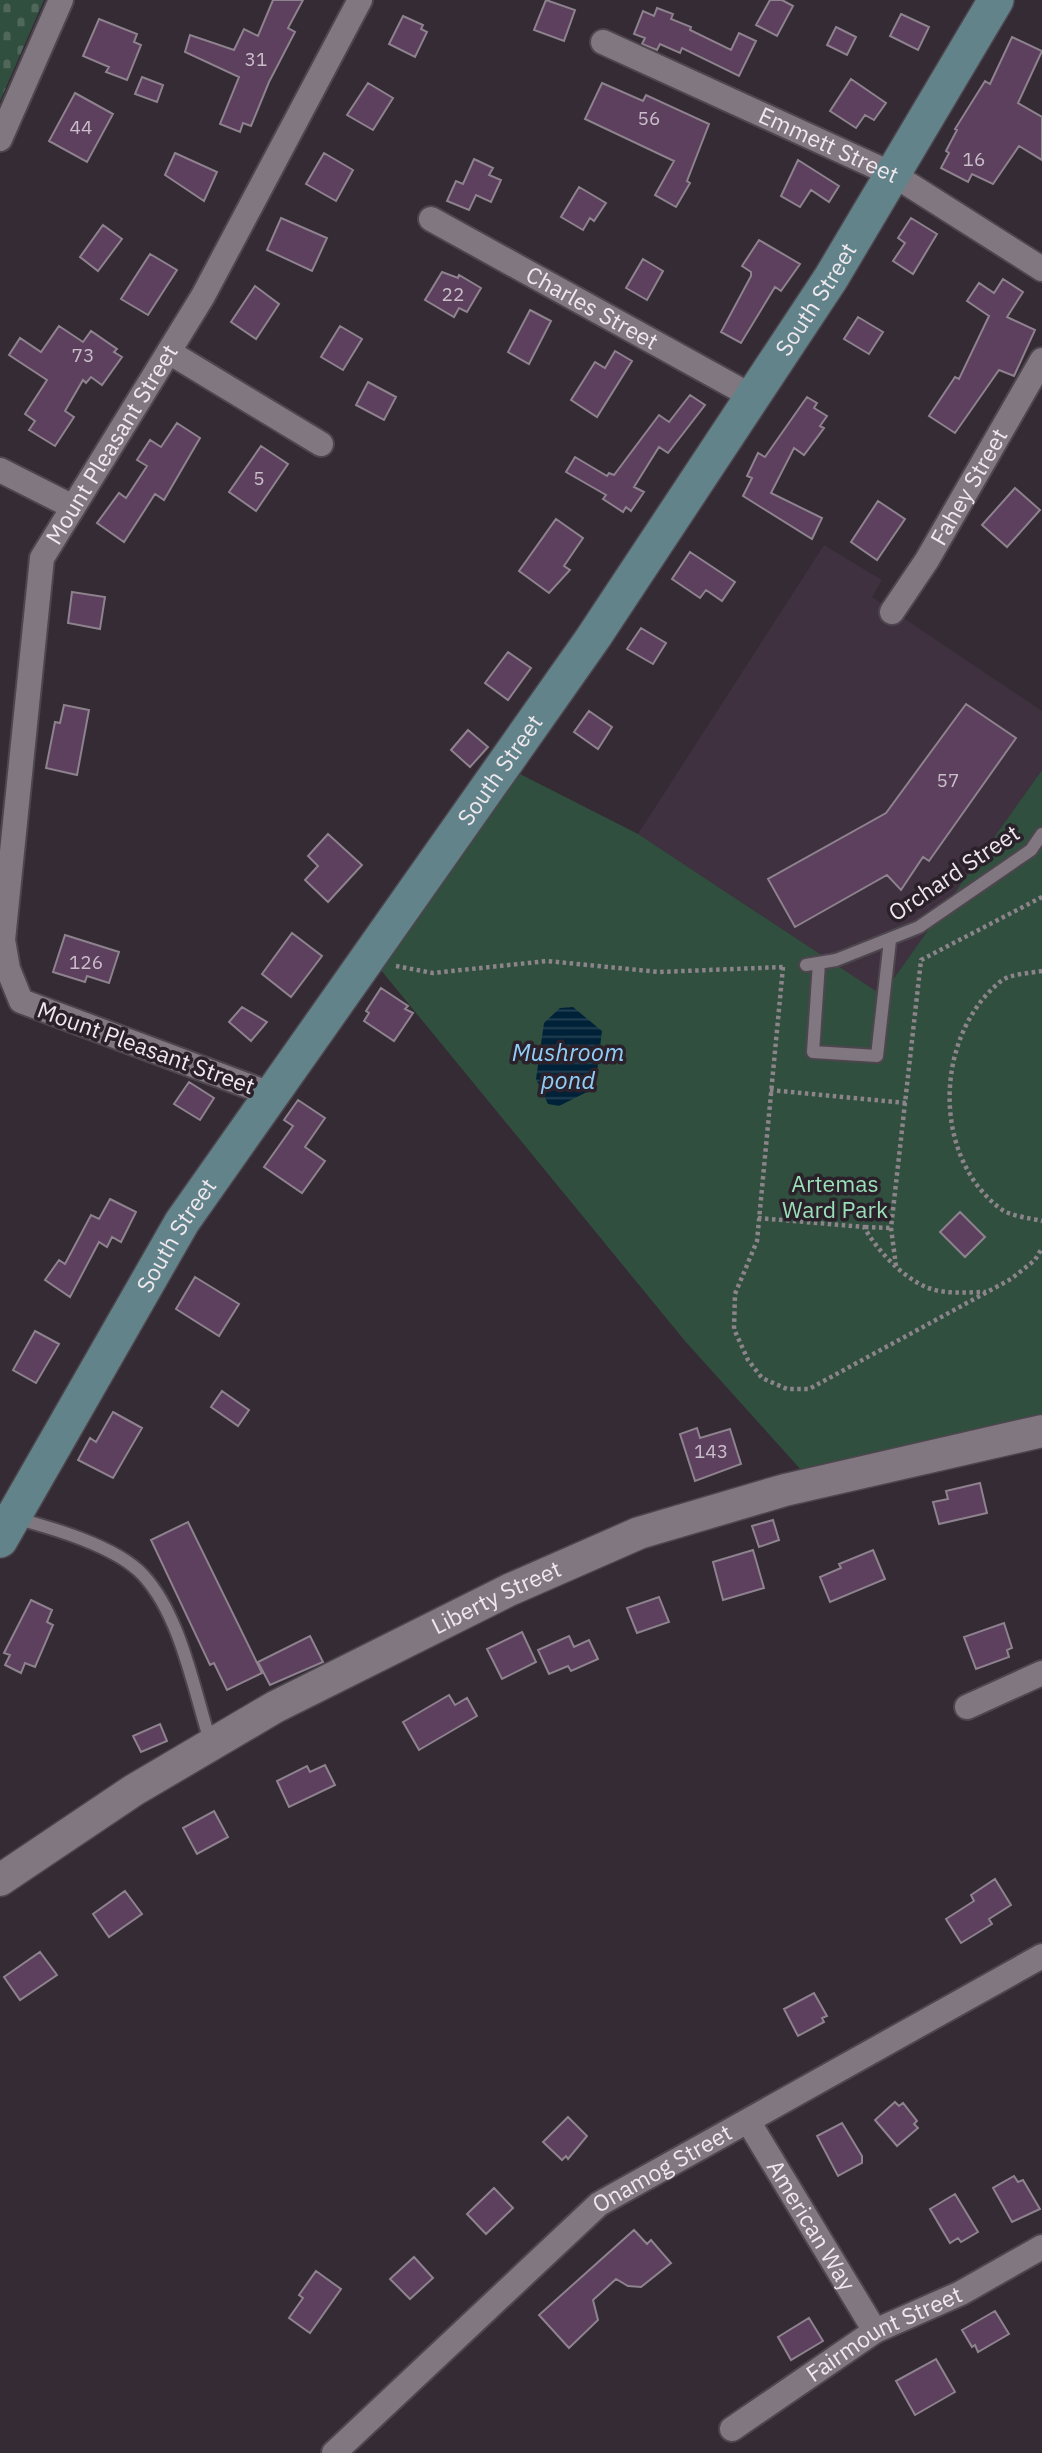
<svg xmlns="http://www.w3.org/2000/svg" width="1042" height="2453" viewBox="0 0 1042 2453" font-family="'IBM Plex Sans',sans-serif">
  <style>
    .built { fill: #3f313f }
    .cemetery { fill: url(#cemetery-stones) }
    .park { fill: #314f3e }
    .water { fill: url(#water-rules) }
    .building { fill: #5c405d; stroke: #8d828d; stroke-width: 2 }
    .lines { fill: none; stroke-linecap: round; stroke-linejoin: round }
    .service-casing { stroke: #4e464e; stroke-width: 16 }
    .minor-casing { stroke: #4e464e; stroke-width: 28 }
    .tertiary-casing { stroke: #4e464e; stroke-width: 35 }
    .secondary-casing { stroke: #4e464e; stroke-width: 38 }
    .path { stroke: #8b848b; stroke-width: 4.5; stroke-dasharray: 3.5 3.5; stroke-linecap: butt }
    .service { stroke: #817781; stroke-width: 12 }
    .minor { stroke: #817781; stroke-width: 24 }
    .tertiary { stroke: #817781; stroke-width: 32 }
    .secondary { stroke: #62838a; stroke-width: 35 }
    .labels { text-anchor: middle; stroke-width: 7; stroke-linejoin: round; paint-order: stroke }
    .number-label { font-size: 19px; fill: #cabeca }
    .street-label { font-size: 23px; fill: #eee8ee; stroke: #2a212a }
    .park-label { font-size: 23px; fill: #9adfb8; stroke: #2a212a }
    .water-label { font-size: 24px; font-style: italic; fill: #90cefa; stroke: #2a212a }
  </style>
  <defs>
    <pattern id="cemetery-stones" width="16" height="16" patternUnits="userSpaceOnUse" patternTransform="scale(1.75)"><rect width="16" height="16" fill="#314f3e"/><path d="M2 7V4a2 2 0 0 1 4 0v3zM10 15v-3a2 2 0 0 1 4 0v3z" fill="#4f685a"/></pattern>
    <pattern id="water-rules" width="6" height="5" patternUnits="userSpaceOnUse" patternTransform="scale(1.75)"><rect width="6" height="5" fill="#002238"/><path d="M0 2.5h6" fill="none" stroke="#264255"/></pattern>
  </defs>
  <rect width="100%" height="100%" fill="#342b34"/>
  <!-- built -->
  <path class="built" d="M824 545 882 580 872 597 1042 711V770L882 995 638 834Z"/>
  <!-- cemetery -->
  <path class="cemetery" d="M0 0H44L0 101Z"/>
  <!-- park -->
  <path class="park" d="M1042 770V1417L802 1471 685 1341 380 969 520 774 638 834 882 995Z"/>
  <!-- water -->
  <path class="water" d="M573 1007 602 1031 595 1088 559 1106 548 1104 536 1079 544 1023 560 1008Z"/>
  <!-- building -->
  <path class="building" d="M273 0H303L288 28 295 32 269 82 251 126 243 123 240 132 220 124 239 77 185 52 190 35 234 50 244 29 258 36Z
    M546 0 575 10 564 41 534 30Z
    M770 0H782L793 6 777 36 756 25Z
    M657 8 673 14 671 19 691 27 690 30 731 50 739 33 756 41 739 76 682 48 680 53 660 44 657 50 642 44 645 38 634 34 643 11 654 16Z
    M901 14 929 27 918 50 890 36Z
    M403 16 423 25 421 29 427 32 415 57 389 44Z
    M99 19 137 34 134 42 141 45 127 80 106 72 109 67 83 56Z
    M836 27 856 37 847 55 827 45Z
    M1012 37 1042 51 1018 103 1042 117V160L1019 146 993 184 972 174 968 182 941 168 949 153 946 151 957 130 955 129 985 81 990 84Z
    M142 77 163 85 157 102 135 94Z
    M851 79 886 103 874 120 865 115 856 128 830 111Z
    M368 83 393 98 373 130 347 115Z
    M602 83 643 101 646 95 709 124 687 181 690 183 676 207 655 195 674 161 585 119Z
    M75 93 113 114 87 162 49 141Z
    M175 153 217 172 204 201 165 175Z
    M324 153 353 170 336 201 306 184Z
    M474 159 493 168 489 175 501 180 491 202 476 195 469 210 447 201 456 181 463 184Z
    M798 160 839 186 829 202 811 190 800 207 781 196Z
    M579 187 606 203 594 221 590 218 583 230 561 217Z
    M281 218 327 238 312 271 267 250Z
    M911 218 937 234 913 274 893 261 905 243 898 238Z
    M103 225 122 239 98 271 80 257Z
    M759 240 800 264 781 291 775 287 741 343 721 332 751 276V272L742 266Z
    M150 254 177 270 148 315 121 299Z
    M643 259 663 271 647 300 626 288Z
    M442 272 458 278 459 275 481 288 467 312 459 308 454 317 425 300Z
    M1003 279 1023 292 1007 317 1035 330 1014 376 999 370 955 433 929 416 955 377 959 379 989 316 967 301 979 283 994 293Z
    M255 286 279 304 256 339 231 322Z
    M530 310 551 321 529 364 508 352Z
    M858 317 883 332 869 354 844 339Z
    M59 326 83 342 91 331 117 349 114 352 122 357 102 385 91 377 86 383 83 380 65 411 74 417 55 446 29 430 35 421 25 414 47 380 9 355 20 338 41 352Z
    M340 326 362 339 343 370 321 357Z
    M615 351 632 361 597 417 571 400 595 362 605 368Z
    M368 382 396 397 384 420 356 405Z
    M690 395 705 405 668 453 659 447 634 487 644 492 631 511 626 507 623 512 603 499 606 495 566 472 575 457 607 476 609 473 614 475 659 415 669 422Z
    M807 397 817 403 814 408 827 416 820 426 824 428 804 455 794 448 771 493 822 518 812 539 743 496 752 478 747 476 758 453 765 457Z
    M177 423 200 438 164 500 155 494 124 542 97 523 119 493 126 498 147 466 137 460 150 440 161 447Z
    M261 446 288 464 256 511 229 492Z
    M1015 488 1040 510 1007 547 982 525Z
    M878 501 905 519 877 560 851 542Z
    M556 519 583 538 564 566 570 570 549 593 519 571Z
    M690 552 735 582 722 601 706 590 700 598 672 579Z
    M72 592 105 597 100 629 68 623Z
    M641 628 666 643 653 664 627 649Z
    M508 652 531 668 508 700 485 683Z
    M966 704 1016 738 929 861 923 857 901 890 887 875 795 927 768 879 886 813Z
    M64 705 89 710 77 775 46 768 55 722 60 723Z
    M589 711 612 727 598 749 574 732Z
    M468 730 488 747 470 767 451 750Z
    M328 834 362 865 328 902 305 880 318 866 308 856Z
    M292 933 322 956 291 997 262 974Z
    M65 935 119 952 109 983 87 976 85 982 53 972Z
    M381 988 408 1006 405 1009 413 1013 394 1041 364 1021 369 1013 366 1011Z
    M242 1007 267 1022 251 1041 229 1022Z
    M189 1082 214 1098 200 1120 174 1104Z
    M298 1100 325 1118 305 1147 325 1161 302 1193 264 1167 293 1126 284 1120Z
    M110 1199 136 1212 121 1242 112 1237 107 1247 99 1242 70 1297 45 1280 59 1260 65 1264 91 1215 99 1219Z
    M960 1212 985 1237 965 1257 940 1232Z
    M195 1277 239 1304 219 1336 176 1309Z
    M35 1331 59 1344 36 1383 13 1370Z
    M222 1391 249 1410 238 1426 211 1407Z
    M113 1412 142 1428 113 1478 78 1460 90 1438 96 1442Z
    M697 1428 700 1438 730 1429 741 1464 695 1481 680 1434Z
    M980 1483 987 1513 939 1524 933 1502 948 1499 946 1491Z
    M773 1520 779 1540 759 1547 752 1526Z
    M188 1522 262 1673 227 1690 214 1663 210 1665 151 1540Z
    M753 1550 764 1588 723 1600 713 1562Z
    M873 1550 885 1579 830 1602 820 1577 841 1568 839 1564Z
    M659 1597 669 1622 637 1633 627 1608Z
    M31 1600 52 1610 47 1622 53 1625 35 1667 25 1663 21 1673 5 1665 10 1655 4 1653Z
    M1004 1623 1012 1648 1007 1650 1009 1657 976 1669 964 1637Z
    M522 1632 536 1662 502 1679 487 1649Z
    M310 1636 323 1662 270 1685 258 1662Z
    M569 1636 574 1647 589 1640 598 1659 571 1671 568 1666 549 1674 538 1650Z
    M449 1695 455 1705 467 1698 477 1716 419 1750 403 1722Z
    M160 1724 167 1741 141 1752 133 1736Z
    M325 1765 335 1785 289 1807 277 1781 307 1766 310 1772Z
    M214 1811 228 1837 197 1854 183 1828Z
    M995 1879 1011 1905 989 1919 992 1924 961 1943 946 1919 974 1901 971 1895Z
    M125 1891 142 1914 109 1937 93 1914Z
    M40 1952 57 1975 20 2000 4 1977Z
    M814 1993 827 2016 822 2018 824 2022 798 2036 784 2009Z
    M895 2102 899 2106 903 2103 917 2121 914 2124 918 2128 897 2146 875 2120Z
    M568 2117 587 2136 568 2159 566 2156 562 2160 543 2142Z
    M842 2123 862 2156V2163L838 2176 817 2136Z
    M1014 2176 1018 2182 1023 2180 1040 2209 1012 2222 993 2188Z
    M494 2188 513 2208 486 2234 467 2214Z
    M955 2194 978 2232 961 2242 958 2238 950 2243 930 2209Z
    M634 2230 647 2244 651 2240 671 2263 641 2287 628 2286 616 2279 593 2300 598 2320 569 2348 539 2315Z
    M414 2257 433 2278 410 2299 390 2279Z
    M316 2271 341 2289 310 2333 289 2318 303 2298 299 2295Z
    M995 2311 1009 2334 978 2352 975 2345 972 2347 962 2330Z
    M809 2318 823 2341 791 2360 778 2337Z
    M936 2359 955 2392 915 2415 896 2381Z"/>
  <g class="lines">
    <!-- service casing -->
    <g class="service-casing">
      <path id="service" d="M819 963 813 1052 877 1056 890 940
        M806 965 836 960 919 927 1031 850 1042 834
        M15 1518C52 1528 116 1546 143 1575 181 1616 194 1691 211 1744"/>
    </g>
    <!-- minor casing -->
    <g class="minor-casing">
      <g id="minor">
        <path id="s1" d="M603 42 894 175 1042 269"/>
        <path d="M0 139 61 0"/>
        <path id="s2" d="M431 219 753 397"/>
        <path d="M169 352 321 444"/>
        <path d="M0 470 73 507"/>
        <path id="s3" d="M892 612 927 560 1042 360"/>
        <path id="s4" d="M270 1094 21 1001 8 969 3 940 42 558 203 296 360 0"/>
        <path d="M967 1707 1042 1673"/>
        <path id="s5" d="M748 2121 875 2331"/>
        <path id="s6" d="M732 2429 875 2331 961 2293 1042 2247"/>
        <path id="s7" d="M334 2453 599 2204 1042 1956"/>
      </g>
    </g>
    <!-- tertiary casing -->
    <g class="tertiary-casing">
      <g id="tertiary">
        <path id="s8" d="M0 1880 134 1790 275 1707 509 1590 639 1533 785 1490 1042 1431"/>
      </g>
    </g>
    <!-- secondary casing -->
    <g class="secondary-casing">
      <g id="secondary">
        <path id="s9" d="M0 1540 182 1222 593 638 831 278 996 0"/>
      </g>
    </g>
    <!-- path -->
    <path class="path" d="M396 966 433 973 547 961 659 972 784 967
      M783 967 757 1241 735 1294 734 1329 748 1360 762 1378 787 1389H809L1011 1279 1035 1260 1042 1248
      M1042 971C1030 973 1010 974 1001 981 934 1035 931 1157 1001 1209 1010 1216 1030 1218 1042 1221
      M770 1090 906 1103
      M758 1218 864 1227C877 1250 901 1276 926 1287 944 1295 967 1292 986 1292
      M865 1227 891 1228
      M896 1266 891 1228 921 960 1042 897"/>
    <!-- service -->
    <use href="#service" class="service"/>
    <!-- minor -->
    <use href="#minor" class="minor"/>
    <!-- tertiary -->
    <use href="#tertiary" class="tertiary"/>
    <!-- secondary -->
    <use href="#secondary" class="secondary"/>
  </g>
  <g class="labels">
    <!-- number labels -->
    <g class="number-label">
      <text x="256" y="66">31</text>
      <text x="649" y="125">56</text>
      <text x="81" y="134">44</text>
      <text x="974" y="166">16</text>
      <text x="453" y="301">22</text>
      <text x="83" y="362">73</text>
      <text x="259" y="485">5</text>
      <text x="948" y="787">57</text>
      <text x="86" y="969">126</text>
      <text x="711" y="1458">143</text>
    </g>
    <!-- street labels -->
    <g class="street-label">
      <text dy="8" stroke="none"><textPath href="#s1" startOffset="248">Emmett Street</textPath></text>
      <text dy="8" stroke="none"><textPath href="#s9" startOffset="1486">South Street</textPath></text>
      <text dy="8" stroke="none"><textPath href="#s2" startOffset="184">Charles Street</textPath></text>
      <text dy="8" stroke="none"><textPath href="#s4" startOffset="847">Mount Pleasant Street</textPath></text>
      <text dy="8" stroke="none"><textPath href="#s3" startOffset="147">Fahey Street</textPath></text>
      <text dy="8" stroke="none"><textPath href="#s9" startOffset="919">South Street</textPath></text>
      <text transform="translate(954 873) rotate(-34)" y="8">Orchard Street</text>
      <text transform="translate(146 1048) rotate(20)" y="8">Mount Pleasant Street</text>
      <text dy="8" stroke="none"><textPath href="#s9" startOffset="352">South Street</textPath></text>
      <text dy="8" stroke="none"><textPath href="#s8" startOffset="572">Liberty Street</textPath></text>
      <text dy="8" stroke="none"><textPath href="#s7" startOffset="436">Onamog Street</textPath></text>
      <text dy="8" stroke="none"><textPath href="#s5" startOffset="122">American Way</textPath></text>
      <text dy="8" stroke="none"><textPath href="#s6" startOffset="180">Fairmount Street</textPath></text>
    </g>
    <!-- park labels -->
    <g class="park-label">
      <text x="835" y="1192">Artemas<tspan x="835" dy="26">Ward Park</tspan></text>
    </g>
    <!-- water labels -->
    <g class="water-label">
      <text x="568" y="1061">Mushroom<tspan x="568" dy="28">pond</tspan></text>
    </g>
  </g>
</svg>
